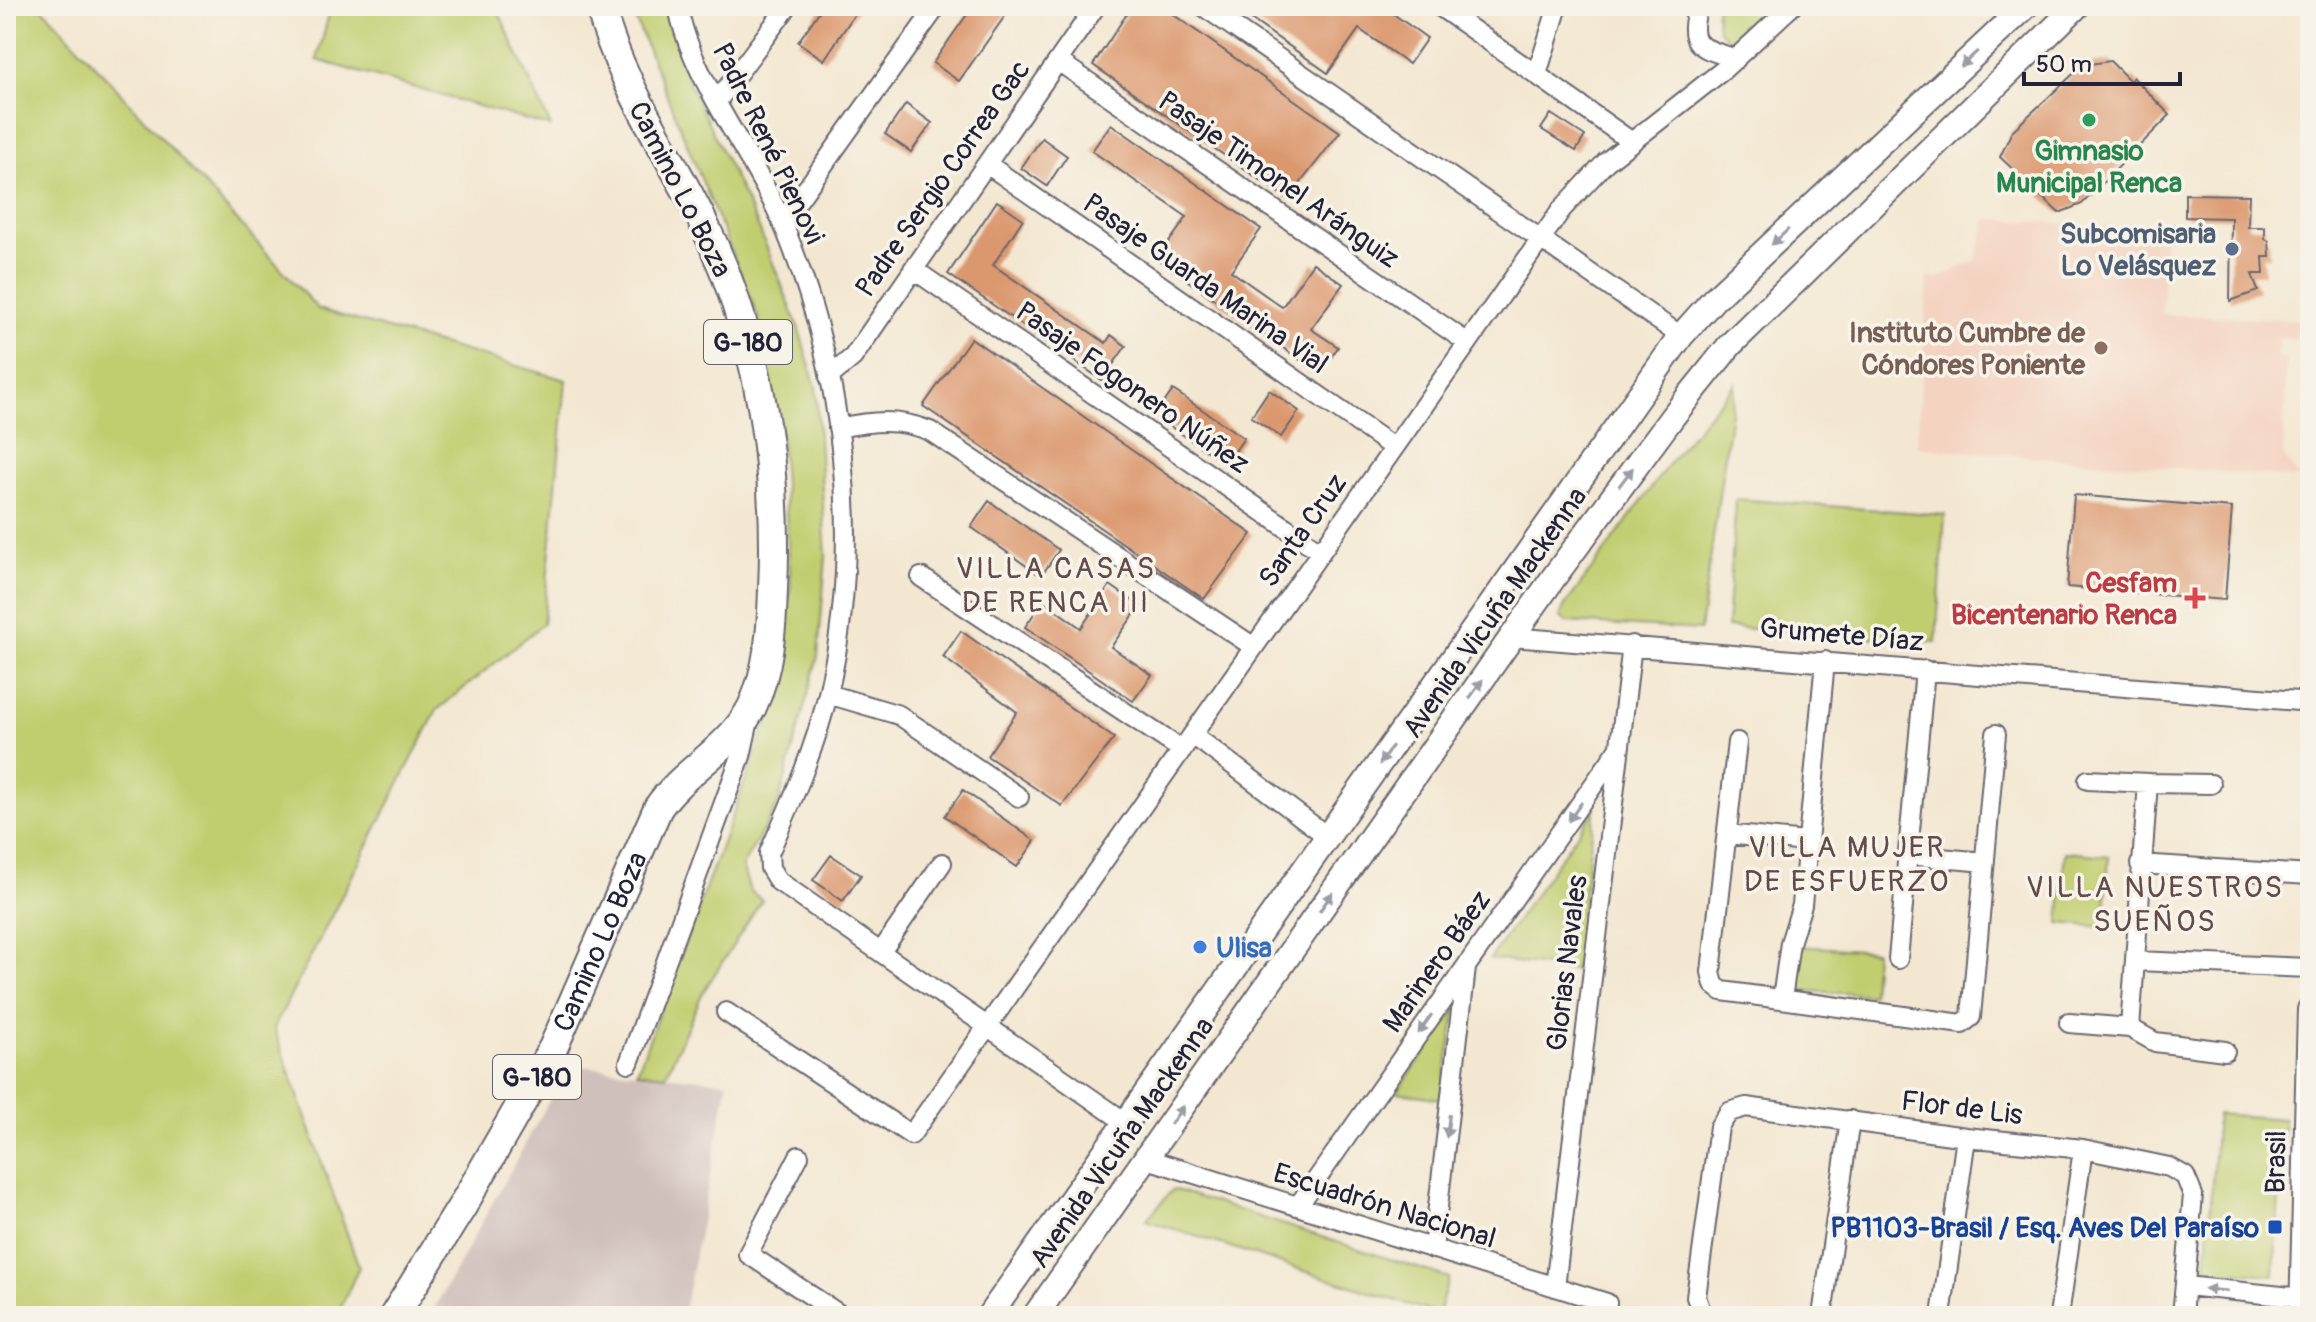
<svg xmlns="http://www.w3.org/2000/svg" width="2316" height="1322" viewBox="0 0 2316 1322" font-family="Pangolin,sans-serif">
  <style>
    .built { fill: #f4d3c1 }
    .industrial { fill: #d0c0bc }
    .green { fill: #c1cd6e; stroke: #727854; stroke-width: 2 }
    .building { fill: #db976d }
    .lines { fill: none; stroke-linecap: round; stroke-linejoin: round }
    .street-casing { stroke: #6b6770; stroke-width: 22 }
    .secondary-casing { stroke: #6b6770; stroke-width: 28 }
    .primary-casing { stroke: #6b6770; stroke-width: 32 }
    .street { stroke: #fff; stroke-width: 18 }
    .secondary { stroke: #fff; stroke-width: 24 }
    .primary { stroke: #fff; stroke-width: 28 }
    .oneway { fill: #9c9ca7 }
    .leisure-dot { fill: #2e9e5b; stroke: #f7f3e8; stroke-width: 3 }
    .service-dot { fill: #5c6f8a; stroke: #f7f3e8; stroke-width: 3 }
    .education-dot { fill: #8d6e63; stroke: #f7f3e8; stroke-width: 3 }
    .health-dot { fill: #e0444e; stroke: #f7f3e8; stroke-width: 3 }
    .shop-dot { fill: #3f7fe0; stroke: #f7f3e8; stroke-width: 3 }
    .transit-dot { fill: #1a4fb4; stroke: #f7f3e8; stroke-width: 3 }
    .labels { text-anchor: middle; stroke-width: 7; stroke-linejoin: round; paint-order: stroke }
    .shield { fill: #f7f3e8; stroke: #62616f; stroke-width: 2 }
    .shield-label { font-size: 26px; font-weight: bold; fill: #22223b }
    .street-label { font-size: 28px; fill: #22223b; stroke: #f7f3e8 }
    .leisure-label { font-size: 28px; font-weight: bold; fill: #27864d; stroke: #f7f3e8 }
    .service-label { font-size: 28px; font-weight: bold; fill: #4e5e75; stroke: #f7f3e8; text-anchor: end }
    .education-label { font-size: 28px; font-weight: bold; fill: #785e54; stroke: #f7f3e8; text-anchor: end }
    .health-label { font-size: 28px; font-weight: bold; fill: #be3a42; stroke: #f7f3e8; text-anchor: end }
    .shop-label { font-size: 28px; font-weight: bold; fill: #366cbe; stroke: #f7f3e8; text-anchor: start }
    .transit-label { font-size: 28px; font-weight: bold; fill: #164399; stroke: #f7f3e8; text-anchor: end }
    .neighbourhood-label { font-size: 30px; letter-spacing: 2px; fill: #634b4c; stroke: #f7f3e8 }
  </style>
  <rect width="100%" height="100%" fill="#f7f3e8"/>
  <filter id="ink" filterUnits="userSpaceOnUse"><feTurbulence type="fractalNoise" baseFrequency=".0125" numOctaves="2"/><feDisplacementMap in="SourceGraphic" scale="16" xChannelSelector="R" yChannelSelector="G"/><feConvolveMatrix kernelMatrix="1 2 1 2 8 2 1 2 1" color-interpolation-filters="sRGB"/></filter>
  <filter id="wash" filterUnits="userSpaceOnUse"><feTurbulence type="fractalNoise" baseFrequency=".006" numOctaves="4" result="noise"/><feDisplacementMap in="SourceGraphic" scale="32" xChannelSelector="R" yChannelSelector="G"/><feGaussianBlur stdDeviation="1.8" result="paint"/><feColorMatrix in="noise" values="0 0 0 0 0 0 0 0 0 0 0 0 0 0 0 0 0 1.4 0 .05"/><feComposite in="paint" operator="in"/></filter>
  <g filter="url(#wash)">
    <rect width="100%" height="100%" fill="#f3e7d1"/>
    <!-- built -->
    <path class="built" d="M1988 219 2165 230 2162 314 2297 320 2296 339H2279L2277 356 2286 359 2283 455 2299 478 1917 447 1928 277 1937 279 1976 260Z"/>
    <!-- industrial -->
    <path class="industrial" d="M569 1065 728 1082 683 1316H430Z"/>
    <!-- green -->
    <path class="green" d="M6 6H41L318 309 566 380 543 624 437 710 274 1028 359 1267 337 1316H6Z
      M331 6H496L551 127 317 60Z
      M630 6H665L690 85 758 226 798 326 816 388 826 556 818 656 778 805 742 866 750 891 762 900 702 994 666 1075 637 1072 768 720 791 586 781 440 758 316Z
      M1716 6H1779L1735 47 1718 29Z
      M1735 384 1700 630 1567 622 1560 617 1564 607 1682 446Z
      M1736 499 1945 515 1936 642 1727 627Z
      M1595 808 1575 970 1490 959Z
      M2065 852 2109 856 2104 927 2059 923Z
      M1798 946 1875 951 1872 995 1795 990Z
      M1457 1008 1441 1099 1397 1092Z
      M2217 1114 2284 1119 2274 1275 2206 1270Z
      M1173 1189 1449 1278 1438 1314 1146 1220Z"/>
    <g id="blocks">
      <!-- building -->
      <path class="building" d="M823 6H860L824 60 798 42Z
        M973 6H1012L959 81 933 63Z
        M1132 6H1161L1340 132 1288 199 1093 65Z
        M1232 6H1382L1427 38 1409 64 1359 29 1328 73Z
        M2110 61 2130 81 2133 77 2170 115 2082 204 2059 213 2000 157 2012 131 2083 65Z
        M906 104 932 123 911 152 885 134Z
        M1551 114 1585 136 1576 151 1541 129Z
        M1111 124 1261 229 1231 271 1282 307 1313 263 1343 284 1311 329 1338 347 1320 374 1157 259 1187 217 1092 151Z
        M1042 138 1067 156 1047 186 1021 168Z
        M2185 194 2249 195 2248 227H2265V239L2269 241 2270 257H2263L2264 274H2252L2258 291 2230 301 2231 218 2185 217Z
        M997 201 1023 219 993 265 1106 343 1111 335 1126 346 1102 380 948 274Z
        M971 338 1252 534 1204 599 923 406Z
        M1173 390 1244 438 1226 464 1155 416Z
        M1269 390 1299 411 1281 437 1251 417Z
        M2074 495 2232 508 2225 600 2067 587Z
        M989 501 1059 550 1041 576 971 527Z
        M1110 585 1140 606 1111 647 1152 675 1133 701 1025 627 1043 601 1081 628Z
        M961 631 1114 738 1062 806 987 756 1017 712 943 657Z
        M963 790 1035 841 1017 867 945 816Z
        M831 855 861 875 843 901 813 880Z"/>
    </g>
  </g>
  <g filter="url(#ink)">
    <use href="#blocks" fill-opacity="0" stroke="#6b6770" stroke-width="2"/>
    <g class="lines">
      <!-- street casing -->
      <g class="street-casing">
        <path id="street" d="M678 6C690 78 754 155 783 224 844 371 864 538 828 694 815 749 792 801 769 853L770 868 778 881 1125 1122
          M1203 6 1681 336
          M1439 6 1632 142
          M1698 6C1686 48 1701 47 1736 59
          M1058 61 1468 343
          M1537 74 1558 6
          M718 100 788 6
          M987 164 1394 448
          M782 223 937 6
          M913 269 1321 552
          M829 377 853 357 1096 6
          M838 428C872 421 898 418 930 431L1254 647
          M921 577 1182 750
          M1512 637 2310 702
          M828 694 899 715 1019 797
          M1193 735 1328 837
          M1737 742 1711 972 1714 985 1722 991 1962 1024 1971 1017 1996 734
          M2088 780 2148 783
          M1727 834 1806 842
          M1907 855 1985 862
          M2140 864 2310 875
          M881 952 942 863
          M1898 959 1925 670
          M2136 961 2310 968
          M1782 999 1790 943 1802 905 1825 661
          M726 1012 911 1135 1562 209 1606 162 1722 71 1792 6
          M2069 1023 2130 1028 2148 783 2211 784
          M2130 1028 2155 1042 2225 1051
          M629 1063 741 756 749 720
          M799 1156 748 1254 842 1316
          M1147 1159 1607 1303
          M1298 1206 1618 750
          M1433 1249 1466 968
          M2186 1286 2302 1298
          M1555 1287 1632 645
          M1703 1316 1696 1297 1719 1127 1729 1112 1746 1107 1966 1137 2083 1149 2169 1167 2185 1176 2193 1195 2182 1316
          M1822 1316 1850 1120
          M1941 1316 1966 1137
          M2059 1316 2083 1149"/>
      </g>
      <!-- secondary casing -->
      <g class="secondary-casing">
        <path id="secondary" d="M989 1316 1681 336 1714 299 2026 6
          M1035 1316 1554 577 1673 416 1730 345 2077 6
          M2302 1316 2310 1010"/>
      </g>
      <!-- primary casing -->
      <g class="primary-casing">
        <g id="primary">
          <path id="s1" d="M394 1316 463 1205 553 1048 658 808C684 769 730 750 752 707 769 671 772 627 773 589 779 461 758 334 701 218 666 148 620 83 600 6"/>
        </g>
      </g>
      <!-- street -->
      <use href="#street" class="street"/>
      <!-- secondary -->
      <use href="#secondary" class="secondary"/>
      <!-- primary -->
      <use href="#primary" class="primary"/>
    </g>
    <!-- one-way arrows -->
    <defs><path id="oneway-solid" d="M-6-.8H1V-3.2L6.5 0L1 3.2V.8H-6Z" transform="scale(2)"/></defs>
    <g class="oneway">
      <use href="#oneway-solid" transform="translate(1969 59) rotate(137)"/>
      <use href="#oneway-solid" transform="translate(1780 237) rotate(137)"/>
      <use href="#oneway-solid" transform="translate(1626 477) rotate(-53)"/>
      <use href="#oneway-solid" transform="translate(1476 689) rotate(-55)"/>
      <use href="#oneway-solid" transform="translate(1386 755) rotate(125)"/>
      <use href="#oneway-solid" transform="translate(1575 812) rotate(125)"/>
      <use href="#oneway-solid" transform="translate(1326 902) rotate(-55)"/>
      <use href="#oneway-solid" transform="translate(1425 1024) rotate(125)"/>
      <use href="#oneway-solid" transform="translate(1177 1115) rotate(-55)"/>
      <use href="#oneway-solid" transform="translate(1448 1126) rotate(97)"/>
      <use href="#oneway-solid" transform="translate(2216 1290) rotate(-173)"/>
    </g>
  </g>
  <!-- markers -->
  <circle class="leisure-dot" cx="2089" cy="120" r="8"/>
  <circle class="service-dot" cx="2232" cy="249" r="8"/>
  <circle class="education-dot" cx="2101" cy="348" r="8"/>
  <path class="health-dot" d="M2191 586h8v8h8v8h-8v8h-8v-8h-8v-8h8z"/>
  <circle class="shop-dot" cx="1200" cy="947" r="8"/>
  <rect class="transit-dot" x="2267" y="1219" width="16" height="16" rx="4"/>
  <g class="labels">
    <!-- shield labels -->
    <g class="shield">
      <rect x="704" y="320" width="88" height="44" rx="6"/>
      <rect x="493" y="1055" width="88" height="44" rx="6"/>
    </g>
    <g class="shield-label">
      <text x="748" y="351">G-180</text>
      <text x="537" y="1086">G-180</text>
    </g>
    <!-- street labels -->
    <g class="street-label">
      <text transform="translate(769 143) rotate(64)" y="10">Padre René Pienovi</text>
      <text transform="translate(942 178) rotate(-55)" y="10">Padre Sergio Correa Gac</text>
      <text transform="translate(1279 179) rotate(35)" y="10">Pasaje Timonel Aránguiz</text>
      <text transform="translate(681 189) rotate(63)" y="10">Camino Lo Boza</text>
      <text transform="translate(1206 283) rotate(35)" y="10">Pasaje Guarda Marina Vial</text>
      <text transform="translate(1133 387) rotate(35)" y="10">Pasaje Fogonero Núñez</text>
      <text transform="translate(1302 530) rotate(-55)" y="10">Santa Cruz</text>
      <text transform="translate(1494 612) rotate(-55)" y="10">Avenida Vicuña Mackenna</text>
      <text transform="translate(1842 634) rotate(5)" y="10">Grumete Díaz</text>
      <text dy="10" stroke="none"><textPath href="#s1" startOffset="428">Camino Lo Boza</textPath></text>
      <text transform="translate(1436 961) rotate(-55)" y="10">Marinero Báez</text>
      <text transform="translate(1566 963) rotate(-83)" y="10">Glorias Navales</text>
      <text transform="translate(1962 1107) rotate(7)" y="10">Flor de Lis</text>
      <text transform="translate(1121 1142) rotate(-55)" y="10">Avenida Vicuña Mackenna</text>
      <text transform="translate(2275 1162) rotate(-89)" y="10">Brasil</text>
      <text transform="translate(1385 1205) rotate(17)" y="10">Escuadrón Nacional</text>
    </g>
    <!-- leisure labels -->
    <g class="leisure-label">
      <text x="2089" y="160">Gimnasio<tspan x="2089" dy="32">Municipal Renca</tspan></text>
    </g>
    <!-- service labels -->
    <g class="service-label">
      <text x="2216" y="243">Subcomisaria<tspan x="2216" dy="32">Lo Velásquez</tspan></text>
    </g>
    <!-- education labels -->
    <g class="education-label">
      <text x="2085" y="342">Instituto Cumbre de<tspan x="2085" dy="32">Cóndores Poniente</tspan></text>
    </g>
    <!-- health labels -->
    <g class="health-label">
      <text x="2177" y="592">Cesfam<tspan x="2177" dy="32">Bicentenario Renca</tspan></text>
    </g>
    <!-- shop labels -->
    <g class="shop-label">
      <text x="1216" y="957">Ulisa</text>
    </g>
    <!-- transit labels -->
    <g class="transit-label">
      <text x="2259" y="1237">PB1103-Brasil / Esq. Aves Del Paraíso</text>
    </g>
    <!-- neighbourhood labels -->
    <g class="neighbourhood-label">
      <text x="1056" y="578">VILLA CASAS<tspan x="1056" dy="34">DE RENCA III</tspan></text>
      <text x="1847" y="857">VILLA MUJER<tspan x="1847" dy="34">DE ESFUERZO</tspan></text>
      <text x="2155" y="897">VILLA NUESTROS<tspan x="2155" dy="34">SUEÑOS</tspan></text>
    </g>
  </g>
  <!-- margin -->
  <rect width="2316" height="1322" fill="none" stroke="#f7f3e8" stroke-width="32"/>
  <!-- scale -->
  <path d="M2024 72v12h156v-12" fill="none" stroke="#22223b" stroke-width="4"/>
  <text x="2036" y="72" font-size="24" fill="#22223b" stroke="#f7f3e8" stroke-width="6" paint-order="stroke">50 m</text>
</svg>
